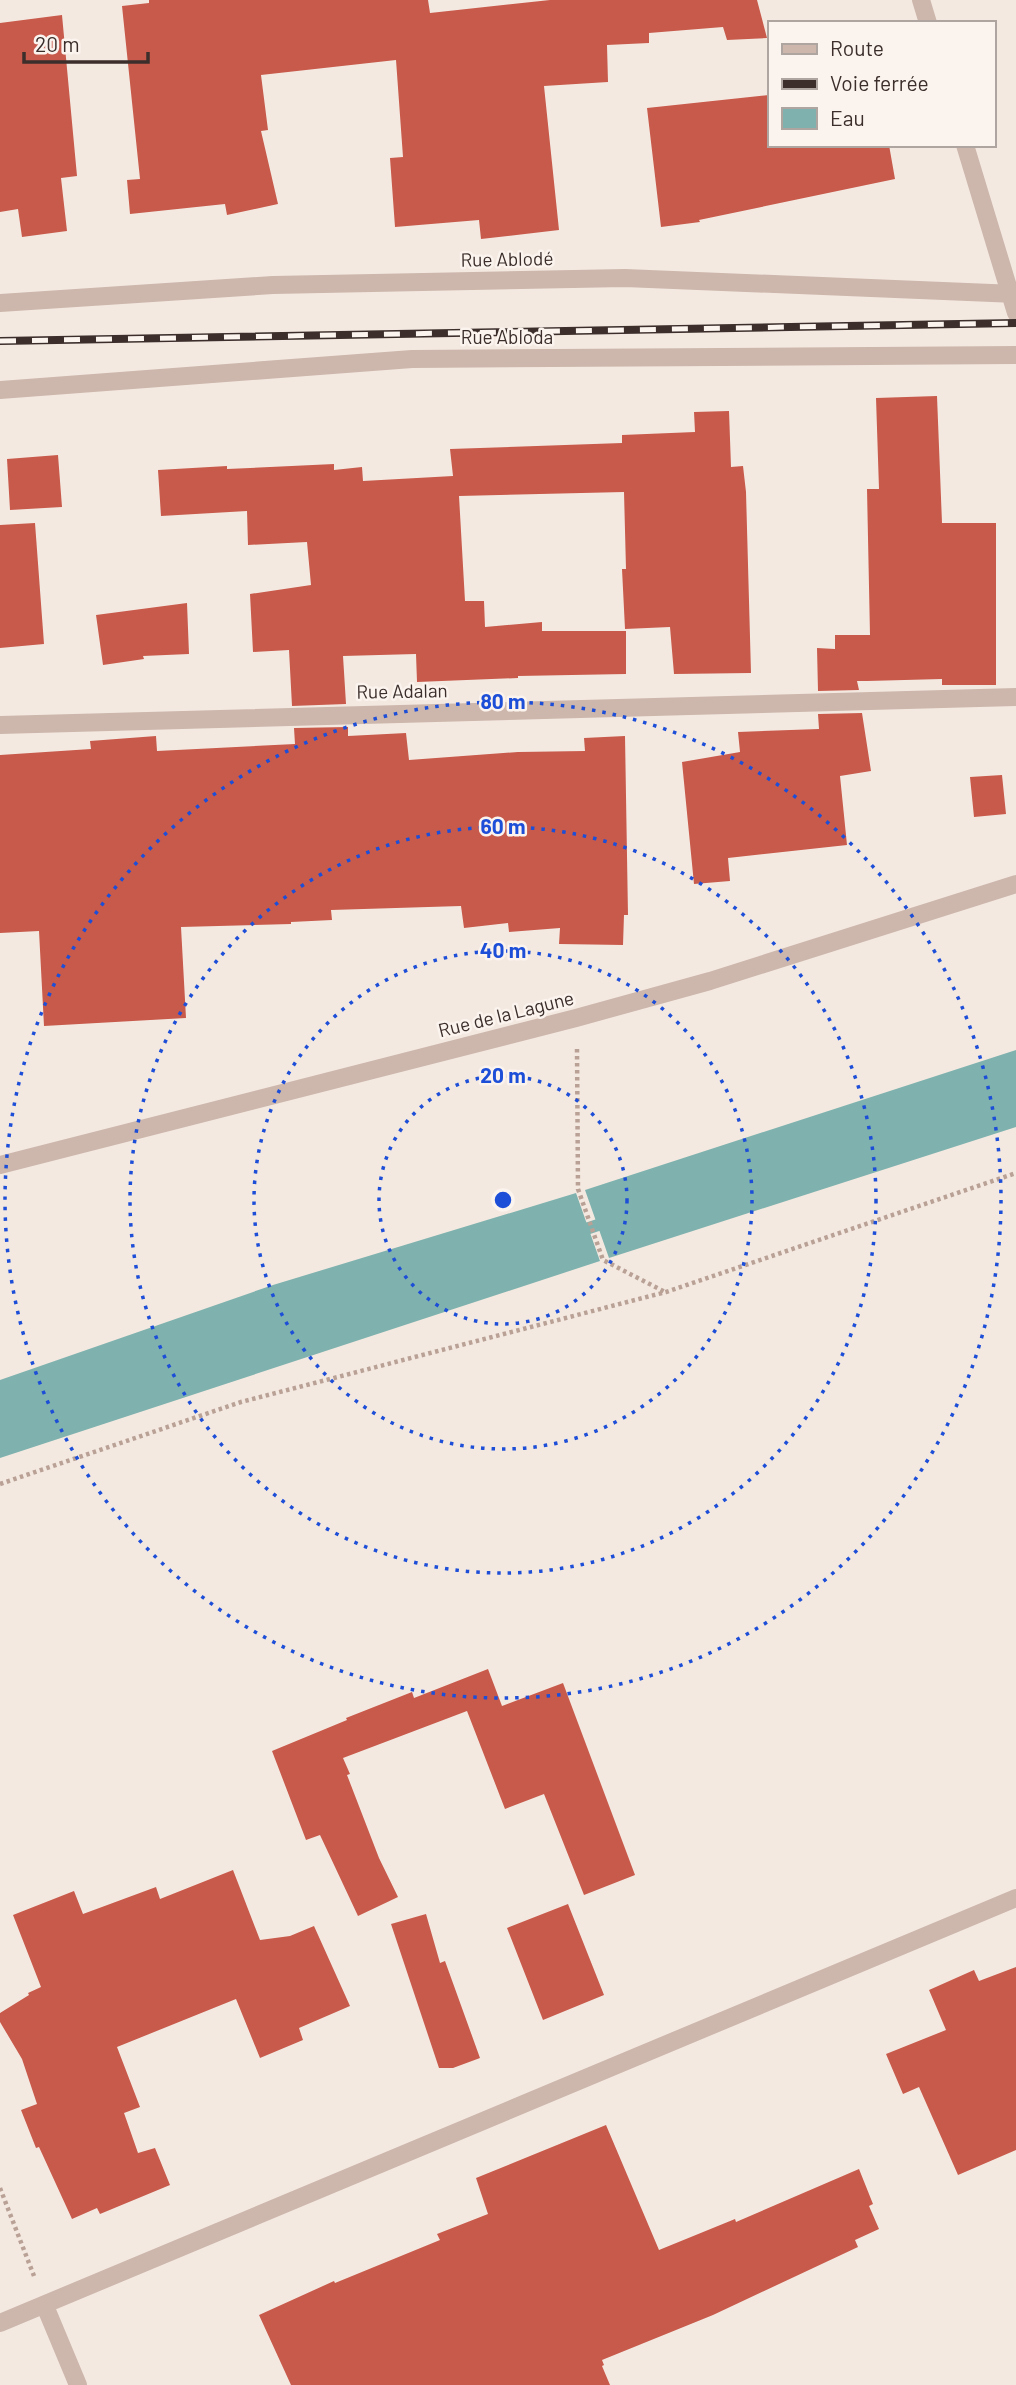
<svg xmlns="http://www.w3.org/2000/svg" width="1016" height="2385" viewBox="0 0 1016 2385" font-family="Barlow,sans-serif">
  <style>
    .water { fill: #7fb2ae }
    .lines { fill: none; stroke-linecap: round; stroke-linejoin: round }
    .stream { stroke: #7fb2ae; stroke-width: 12 }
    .building { fill: #c85a4b }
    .path { stroke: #b9a196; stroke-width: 4.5; stroke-dasharray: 3.5 3.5; stroke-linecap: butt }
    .minor { stroke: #cdb7ac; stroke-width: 18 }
    .rail-casing { stroke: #3b2e2b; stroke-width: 8 }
    .rail { stroke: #fbf3ee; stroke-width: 5; stroke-dasharray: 16; stroke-linecap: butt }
    .ring { fill: none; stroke: #1d4ed8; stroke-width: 3.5; stroke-dasharray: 3.5 7 }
    .labels { text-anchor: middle; stroke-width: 5; stroke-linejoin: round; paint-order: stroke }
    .street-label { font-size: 19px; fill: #3b2e2b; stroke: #fbf3ee }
    .centre { fill: #1d4ed8; stroke: #fbf3ee; stroke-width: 3.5 }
    .ring-label { font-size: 21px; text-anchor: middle; font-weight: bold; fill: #1d4ed8; stroke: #fbf3ee; stroke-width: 5; stroke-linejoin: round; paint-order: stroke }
  </style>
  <rect width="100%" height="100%" fill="#f4e9e1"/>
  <!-- water -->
  <path class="water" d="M1016 1050V1127L609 1258 585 1190Z
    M576 1193 600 1261 0 1458V1380L273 1285Z"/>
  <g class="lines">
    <!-- stream -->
    <path class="stream" d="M574 1233 613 1220"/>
  </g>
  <!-- building -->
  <path class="building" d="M149 0H428L430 13 550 0H757L767 38 727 40 723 27 649 33V43L607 45 608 82 544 86 559 230 481 239 479 220 395 227 390 158 403 157 396 60 261 75 268 130 261 131 278 204 227 215 225 204 130 214 127 180 140 179 122 6 149 3Z
    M62 15 77 176 61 178 67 231 22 237 18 209 0 212V23Z
    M769 95V145H889L895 179 699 220 700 222 661 227 647 108Z
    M937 396 942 523H996V685H942V679L867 681H857L859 690 818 691 817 648 835 649V635H870L867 489H879L876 398Z
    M729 411 731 467 743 466 746 492 751 673 674 674 670 627 625 629 622 569H626L624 492 459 496 465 601H484L485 627 542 622V631H626V674L518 676V678L417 682 416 654 343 656 346 704 292 706 289 650 253 652 250 594 311 585 307 542 248 545 247 511 161 516 158 470 227 466V469L334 464V470L362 467 363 481 453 476 450 449 622 443V435L695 432 694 412Z
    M58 455 62 507 10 510 7 459Z
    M35 523 44 644 0 648V525Z
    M187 603 189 654 143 656 144 659 103 665 96 615Z
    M862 713 871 771 840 776 847 845 728 858 730 881 694 884 682 762 740 752 738 732 819 729 818 714Z
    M348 727V736L406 733 409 760 518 752 585 751 584 738 625 736 628 915H624L623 945 559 944 560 928 509 932 508 923 464 928 461 906 331 910 332 920 291 922V924L181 927 186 1018 44 1026 39 931 0 933V755L91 749 90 741 156 736 157 751 295 744 294 728Z
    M1002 775 1006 814 974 817 970 777Z
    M488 1669 502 1706 563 1683 635 1875 584 1895 544 1794 505 1809 467 1711 343 1758 350 1774 347 1775 379 1858 398 1897 358 1916 320 1835 306 1840 272 1751 347 1720 346 1718 412 1692 414 1698Z
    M233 1870 260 1940 290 1936 314 1926 350 2006 299 2028 303 2040 260 2058 236 1999 117 2047 140 2107 124 2113 138 2153 155 2148 170 2185 100 2214 97 2208 72 2219 39 2147 36 2148 21 2110 37 2104 22 2059 0 2022V2013L29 1995 28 1993 41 1987 13 1915 74 1891 83 1914 156 1887 160 1899Z
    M568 1904 604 1995 543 2020 507 1928Z
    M426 1914 440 1963 445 1961 480 2058 453 2068H439L391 1924Z
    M1016 1967V2150L958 2175 919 2087 903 2094 886 2054 946 2030 929 1990 974 1970 979 1981Z
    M606 2125 659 2250 735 2219 736 2222 859 2169 873 2204 869 2206 879 2229 855 2240 858 2247 713 2315 602 2360 604 2365 602 2366 610 2385H291L259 2315 334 2281 335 2283 440 2240 437 2234 488 2214 476 2178Z"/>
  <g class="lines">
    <!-- path -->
    <path class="path" d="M577 1049 578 1189 603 1260 665 1292
      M0 1484 241 1402 666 1292 1016 1173
      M0 2188 34 2276"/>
    <!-- minor -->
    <path class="minor" d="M921 0 928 23
      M965 145 1016 313
      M0 303 273 285 625 278 1016 294
      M0 390 412 359 1016 355
      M0 725 1016 697
      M0 1165 576 1018 710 981 1016 884
      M45 2306 78 2385
      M0 2323 1016 1898"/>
    <!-- rail casing -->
    <g class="rail-casing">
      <path id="rail" d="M0 341 1016 323"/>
    </g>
    <!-- rail -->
    <use href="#rail" class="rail"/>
  </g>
  <!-- distance rings -->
  <g class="ring">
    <circle cx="503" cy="1200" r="124"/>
    <circle cx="503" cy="1200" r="249"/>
    <circle cx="503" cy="1200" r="373"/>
    <circle cx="503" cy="1200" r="498"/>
  </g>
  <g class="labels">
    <!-- street labels -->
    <g class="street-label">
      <text transform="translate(507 259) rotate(-1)" y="7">Rue Ablodé</text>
      <text x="507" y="344">Rue Abloda</text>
      <text transform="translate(402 691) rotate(-1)" y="7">Rue Adalan</text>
      <text transform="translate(506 1014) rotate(-14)" y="7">Rue de la Lagune</text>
    </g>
  </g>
  <circle cx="503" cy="1200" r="10" class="centre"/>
  <g class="ring-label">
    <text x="503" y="709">80 m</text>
    <text x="503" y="834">60 m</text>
    <text x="503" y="958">40 m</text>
    <text x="503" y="1083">20 m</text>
  </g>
  <!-- legend -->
  <rect x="768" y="21" width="228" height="126" fill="#fbf3ee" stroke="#aea4a0" stroke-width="2"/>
  <rect x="782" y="44" width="35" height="10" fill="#cdb7ac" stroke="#aea4a0" stroke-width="2"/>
  <text x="830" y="56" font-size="21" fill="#3b2e2b">Route</text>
  <rect x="782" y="79" width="35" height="10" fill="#3b2e2b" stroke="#aea4a0" stroke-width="2"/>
  <text x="830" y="91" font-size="21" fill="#3b2e2b">Voie ferrée</text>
  <rect x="782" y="108" width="35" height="21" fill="#7fb2ae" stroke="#aea4a0" stroke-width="2"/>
  <text x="830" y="126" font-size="21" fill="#3b2e2b">Eau</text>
  <!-- scale -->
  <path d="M24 52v10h124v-10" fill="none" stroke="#3b2e2b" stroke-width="3.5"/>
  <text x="35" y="52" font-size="21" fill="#3b2e2b" stroke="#fbf3ee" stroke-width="5" paint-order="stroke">20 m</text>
</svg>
